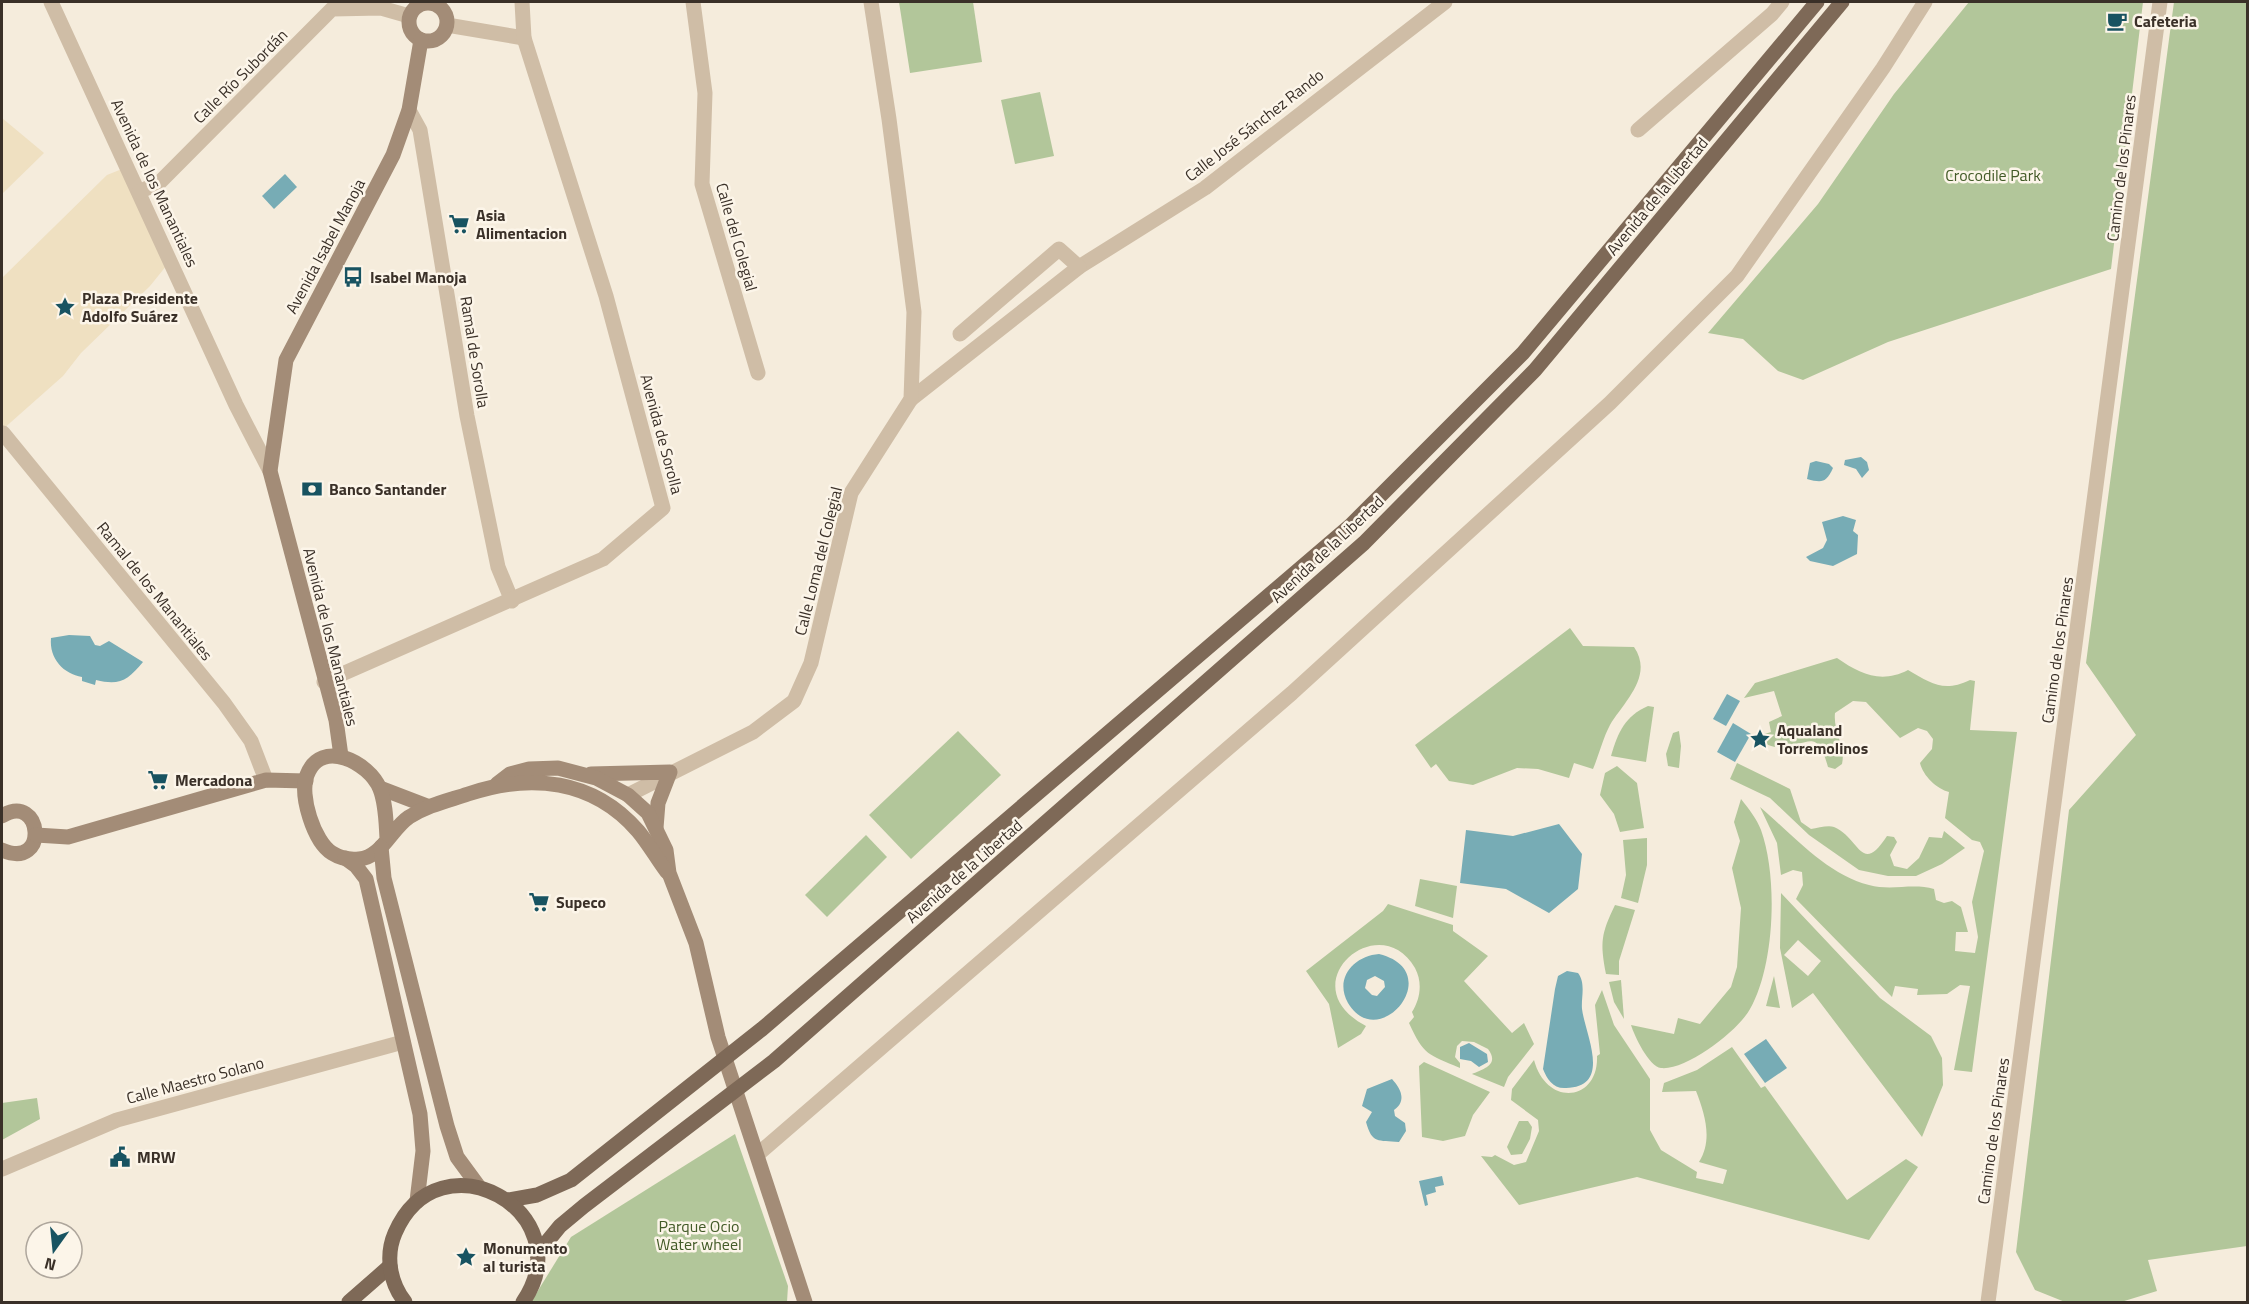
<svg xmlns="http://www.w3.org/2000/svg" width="2249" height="1304" font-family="'Titillium Web',sans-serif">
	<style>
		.green { fill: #b2c69a; fill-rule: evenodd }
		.plaza { fill: #efe0c1 }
		.water { fill: #77acb5; fill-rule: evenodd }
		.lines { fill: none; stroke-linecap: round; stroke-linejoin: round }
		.minor { stroke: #cfbda6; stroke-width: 15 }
		.secondary { stroke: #a38c77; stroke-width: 15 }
		.primary { stroke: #7e6957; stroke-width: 15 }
		.labels { text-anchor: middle; stroke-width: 5; stroke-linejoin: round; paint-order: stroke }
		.poi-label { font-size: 16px; font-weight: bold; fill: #3a3028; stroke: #fcf5e9; text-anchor: start }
		.street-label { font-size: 16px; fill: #3a3028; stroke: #fcf5e9 }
		.park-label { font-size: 16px; fill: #435b28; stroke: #fcf5e9 }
	</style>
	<rect width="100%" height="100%" fill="#f5ecdc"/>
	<g class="green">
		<path d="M 899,2 L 973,2 L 982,62 L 910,73 Z"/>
		<path d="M 1969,2 L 2143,2 L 2111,269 L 1888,342 L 1803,380 L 1778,371 L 1743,339 L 1708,333 L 1818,204 L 1894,94 Z"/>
		<path d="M 2174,2 L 2247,2 L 2247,1246 L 2148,1260 L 2157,1291 L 2121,1302 L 2065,1302 L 2035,1290 L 2016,1252 L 2069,810 L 2136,735 L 2086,663 Z"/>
		<path d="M 1040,92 L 1054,156 L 1015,164 L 1001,100 Z"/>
		<path d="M 1570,628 L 1583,646 L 1634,647 C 1654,676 1624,702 1610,725 C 1603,738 1599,755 1593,769 L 1574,763 L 1569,778 L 1538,769 L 1517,768 L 1473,785 L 1449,781 L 1436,764 L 1431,768 L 1415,745 Z"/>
		<path d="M 1837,658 C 1860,674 1881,684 1908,670 C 1931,683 1943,693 1970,680 L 1975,681 L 1970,730 L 2017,732 L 1972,1072 L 1954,1070 L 1970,986 L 1960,985 L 1947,994 L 1917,995 L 1918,989 L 1895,986 L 1892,997 L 1796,899 L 1803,885 L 1802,872 L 1793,870 L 1781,875 L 1777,843 L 1760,807 C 1792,834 1827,875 1869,885 C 1891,891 1913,883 1934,889 L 1936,900 L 1944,903 L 1952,901 L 1961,907 L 1968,932 L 1956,932 L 1955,951 L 1975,953 L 1978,937 L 1972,902 L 1984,851 L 1980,842 L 1972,840 L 1945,818 L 1949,792 C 1937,789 1923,776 1920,763 L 1932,749 L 1933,739 L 1927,731 L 1918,728 L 1900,738 L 1866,702 L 1853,701 L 1835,713 C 1833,732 1846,747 1842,764 L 1835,769 L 1828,767 C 1816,724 1808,748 1777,747 C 1769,747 1762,741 1755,737 L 1771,732 L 1769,722 L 1782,716 L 1774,691 L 1744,698 L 1755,683 Z"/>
		<path d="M 1648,706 L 1654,707 L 1646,762 L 1611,756 C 1618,732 1625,716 1648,706 Z"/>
		<path d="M 958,731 L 1001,775 L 911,859 L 869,815 Z"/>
		<path d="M 1679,731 L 1681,746 L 1679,768 L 1668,766 L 1666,754 L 1673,733 Z"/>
		<path d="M 1737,763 L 1790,789 L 1801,822 L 1811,829 C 1818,828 1828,825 1834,827 C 1860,838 1861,876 1887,836 L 1894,837 L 1897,842 L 1890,855 L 1894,866 L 1907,869 L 1919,858 L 1929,837 L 1942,838 L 1944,831 L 1965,848 L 1942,864 L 1916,876 L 1888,876 L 1859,870 L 1809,835 L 1770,798 L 1730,779 Z"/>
		<path d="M 1617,766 L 1637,783 L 1644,828 L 1620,832 L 1614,814 L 1600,795 L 1605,773 Z"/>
		<path d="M 1741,799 C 1748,808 1757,819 1761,830 C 1778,877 1775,965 1750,1009 C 1739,1030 1686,1071 1661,1068 C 1649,1067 1634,1035 1631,1025 L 1674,1034 L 1678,1018 L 1700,1024 L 1731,987 L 1737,967 L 1741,908 L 1732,868 L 1740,841 L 1734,822 Z"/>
		<path d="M 866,835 L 887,857 L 827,917 L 805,895 Z"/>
		<path d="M 1647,838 L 1647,865 L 1638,903 L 1621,898 L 1626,875 L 1623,840 Z"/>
		<path d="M 1420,879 L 1457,886 L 1453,918 L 1415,906 Z"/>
		<path d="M 1781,893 L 1880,998 L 1931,1036 L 1942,1058 L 1943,1085 L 1922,1137 L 1813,993 L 1792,1008 L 1780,948 ZM 1798,940 L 1821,961 L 1808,976 L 1784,955 Z"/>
		<path d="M 1388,904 L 1453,925 L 1453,931 L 1488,956 L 1464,981 L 1512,1033 L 1524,1023 L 1534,1044 L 1508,1077 L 1504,1087 L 1472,1074 C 1483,1069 1500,1065 1488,1049 L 1474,1042 L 1462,1041 L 1457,1046 L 1455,1057 L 1460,1063 L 1460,1068 C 1428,1054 1424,1056 1409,1023 L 1414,1017 L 1412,1012 C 1420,999 1423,983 1415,968 C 1379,906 1288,985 1366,1026 L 1361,1034 L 1338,1048 L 1329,1004 L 1306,971 L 1383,911 Z"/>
		<path d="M 1615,905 L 1635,910 L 1619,961 L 1619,975 L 1606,974 C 1600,942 1601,934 1615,905 Z"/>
		<path d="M 1774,976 L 1780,1008 L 1766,1006 Z"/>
		<path d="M 1621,980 L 1624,1019 L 1614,1002 L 1609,982 Z"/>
		<path d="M 1602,990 L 1614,1025 L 1650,1079 L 1650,1130 L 1661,1150 L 1697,1172 L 1696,1178 L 1723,1184 L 1727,1170 L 1699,1162 C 1713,1140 1705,1114 1696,1091 L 1662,1092 L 1664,1083 L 1697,1070 L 1732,1047 L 1761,1088 L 1765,1086 L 1847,1200 L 1906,1159 L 1918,1167 L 1869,1240 L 1637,1177 L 1519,1205 L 1481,1156 L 1492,1157 L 1495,1155 L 1514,1165 L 1526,1162 L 1539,1131 L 1538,1120 L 1511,1100 L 1512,1089 L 1534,1060 C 1547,1108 1599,1101 1597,1056 L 1600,1054 L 1595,1005 Z"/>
		<path d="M 1424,1062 L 1490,1092 L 1473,1115 L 1465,1136 L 1443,1141 L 1422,1137 L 1419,1066 Z"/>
		<path d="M 37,1098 L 40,1119 L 2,1140 L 2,1103 Z"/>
		<path d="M 1519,1121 L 1528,1121 L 1532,1127 L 1530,1139 L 1522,1154 L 1511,1155 L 1507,1147 Z"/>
		<path d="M 735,1134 L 788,1286 L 787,1302 L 531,1302 L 571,1237 Z"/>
	</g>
	<g class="plaza">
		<path d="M 2,118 L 44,153 L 2,194 Z"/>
		<path d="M 127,167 L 171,260 L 150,286 L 81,353 L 63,376 L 2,430 L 2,278 L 107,175 Z"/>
	</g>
	<g class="water">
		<path d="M 285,174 L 297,187 L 274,209 L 262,196 Z"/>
		<path d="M 1861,457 L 1867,462 L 1869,470 L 1862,478 L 1856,469 L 1844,465 L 1845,460 Z"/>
		<path d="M 1816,461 L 1829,464 L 1833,468 C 1826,483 1822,483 1807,479 L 1810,463 Z"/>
		<path d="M 1843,516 L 1856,520 L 1853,531 L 1858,535 L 1857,554 L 1833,566 L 1810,561 L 1806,557 L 1823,548 L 1827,540 L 1822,522 Z"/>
		<path d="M 69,635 L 90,636 L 95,645 L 100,646 L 109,641 L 143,662 C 128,680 120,686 96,680 L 95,685 L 82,681 L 82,677 C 64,674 49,659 51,638 Z"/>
		<path d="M 1727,694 L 1740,701 L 1726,726 L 1713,719 Z"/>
		<path d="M 1733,723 L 1751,734 L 1735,762 L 1717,752 Z"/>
		<path d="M 1559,824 L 1582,854 L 1578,889 L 1549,913 L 1506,889 L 1460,883 L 1466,830 L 1513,836 Z"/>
		<path d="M 1379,954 C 1448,971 1379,1055 1348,1003 C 1334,978 1354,956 1379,954 ZM 1375,976 L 1384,981 L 1385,987 L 1377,996 L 1372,995 L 1365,988 L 1367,980 Z"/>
		<path d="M 1567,971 L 1578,973 C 1586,983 1581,998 1582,1009 C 1585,1034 1613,1087 1566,1088 C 1553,1089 1547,1079 1543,1069 L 1555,989 L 1558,976 Z"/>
		<path d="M 1766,1039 L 1787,1068 L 1765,1083 L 1744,1054 Z"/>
		<path d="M 1469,1043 L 1487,1054 L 1488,1062 L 1479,1067 L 1471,1061 L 1460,1059 L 1460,1047 Z"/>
		<path d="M 1392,1079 C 1401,1089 1407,1101 1394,1110 L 1395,1116 L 1405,1123 L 1406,1131 L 1399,1142 C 1378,1140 1372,1144 1366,1122 L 1372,1112 L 1362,1106 L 1367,1089 Z"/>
		<path d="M 1442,1176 L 1444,1185 L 1435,1187 L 1436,1192 L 1426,1195 L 1428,1205 L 1425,1206 L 1419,1181 Z"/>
	</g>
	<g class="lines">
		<g class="minor">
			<path d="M 51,2 L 236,405 L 270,471"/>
			<path d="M 693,2 L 705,93 L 702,184 L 758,373"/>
			<path d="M 447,25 L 524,38"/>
			<path d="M 409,110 L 420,130 L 467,416 L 498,567 L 512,601"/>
			<path d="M 1638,130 L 1772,14 L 1782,2"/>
			<path d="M 139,192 L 160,182 L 332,9 L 381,8 L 409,16"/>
			<path d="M 1079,267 L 1205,188 L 1445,2"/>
			<path d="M 911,399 L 1079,267 L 1059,249 L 960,334"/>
			<path d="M 3,433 L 224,703 L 251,741 L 266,780"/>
			<path d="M 324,682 L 603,559 L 663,508 L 606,296 L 524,38 L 522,2"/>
			<path d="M 628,795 L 753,732 L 794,701 L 811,663 L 851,493 L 911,399 L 914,312 L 889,119 L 871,2"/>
			<path d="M 758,1154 L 1292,693 L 1610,403 L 1737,276 L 1883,68 L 1925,2"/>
			<path d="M 2,1169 L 117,1120 L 403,1042"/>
			<path d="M 1988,1302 L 2160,2"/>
		</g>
		<g class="secondary">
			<circle cx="428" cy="22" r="19"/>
			<path d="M 341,756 L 336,720 L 270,471 L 286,360 L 393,155 L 409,110 L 421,40"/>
			<path d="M 591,774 L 670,772 L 658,803 L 656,828"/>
			<path d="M 497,784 L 510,774 L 529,769 L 558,768 L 596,778 L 628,795 L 648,813 L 666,850 L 669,873 L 696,943 L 718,1037 L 805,1302"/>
			<path d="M 380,788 L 427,806"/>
			<path d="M 2,816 C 42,791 50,871 2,850"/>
			<path d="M 36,835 L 68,837 L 266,780 L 306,781"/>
			<path d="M 387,838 C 386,823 386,804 380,789 C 369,762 321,738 307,775 C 299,795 314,842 332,853 C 340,858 350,860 359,859 C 382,857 391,829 409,817 C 428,805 447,801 468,794 C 530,773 593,779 638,831 C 649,844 657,859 667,872"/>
			<path d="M 381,847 L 384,878 L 447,1126 L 457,1157 L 479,1187"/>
			<path d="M 345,858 L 356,866 L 366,879 L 420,1114 L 423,1151 L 417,1201"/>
		</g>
		<g class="primary">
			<path d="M 508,1200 L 537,1195 L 571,1180 L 762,1029 L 1350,526 L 1523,353 L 1817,2"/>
			<path d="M 537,1254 L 560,1226 L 584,1206 L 774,1061 L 1364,543 L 1535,370 L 1842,2"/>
			<path d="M 349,1302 L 390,1266"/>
			<path d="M 405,1302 C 390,1283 385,1256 395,1233 C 439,1131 584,1212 523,1302"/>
		</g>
	</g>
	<defs>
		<g id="cafe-bare" transform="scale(1.62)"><path d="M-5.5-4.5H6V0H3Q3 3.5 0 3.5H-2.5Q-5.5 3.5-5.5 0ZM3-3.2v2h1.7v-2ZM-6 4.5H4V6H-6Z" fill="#185361" stroke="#fcf5e9" stroke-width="2.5" paint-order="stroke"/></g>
		<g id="supermarket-bare" transform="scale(1.62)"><path d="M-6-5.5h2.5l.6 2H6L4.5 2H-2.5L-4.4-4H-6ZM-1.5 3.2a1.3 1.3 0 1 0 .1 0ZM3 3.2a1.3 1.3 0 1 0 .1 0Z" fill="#185361" stroke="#fcf5e9" stroke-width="2.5" paint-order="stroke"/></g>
		<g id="bus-bare" transform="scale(1.62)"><path d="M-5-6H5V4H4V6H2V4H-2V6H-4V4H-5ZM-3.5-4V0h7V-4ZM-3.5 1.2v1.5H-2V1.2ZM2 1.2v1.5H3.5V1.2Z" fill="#185361" stroke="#fcf5e9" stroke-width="2.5" paint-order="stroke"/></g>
		<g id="sight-bare" transform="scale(1.62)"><path d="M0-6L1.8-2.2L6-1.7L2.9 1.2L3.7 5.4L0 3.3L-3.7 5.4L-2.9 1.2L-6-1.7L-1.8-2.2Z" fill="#185361" stroke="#fcf5e9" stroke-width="2.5" paint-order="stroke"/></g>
		<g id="bank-bare" transform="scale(1.62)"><path d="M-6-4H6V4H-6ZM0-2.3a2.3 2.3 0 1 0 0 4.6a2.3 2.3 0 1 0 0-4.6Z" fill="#185361" stroke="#fcf5e9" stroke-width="2.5" paint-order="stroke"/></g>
		<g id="civic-bare" transform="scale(1.62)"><path d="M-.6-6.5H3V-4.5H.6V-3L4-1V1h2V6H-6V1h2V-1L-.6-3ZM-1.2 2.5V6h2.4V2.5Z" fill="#185361" stroke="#fcf5e9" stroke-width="2.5" paint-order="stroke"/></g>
	</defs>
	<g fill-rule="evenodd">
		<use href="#cafe-bare" x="2117" y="21"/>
		<use href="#supermarket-bare" x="459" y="224"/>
		<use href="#bus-bare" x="353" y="277"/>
		<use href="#sight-bare" x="65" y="307"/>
		<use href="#bank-bare" x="312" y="489"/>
		<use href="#sight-bare" x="1760" y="739"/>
		<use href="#supermarket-bare" x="158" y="780"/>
		<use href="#supermarket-bare" x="539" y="902"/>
		<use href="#civic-bare" x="120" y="1157"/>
		<use href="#sight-bare" x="466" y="1257"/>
	</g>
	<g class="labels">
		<g class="poi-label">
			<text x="2134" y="27">Cafeteria</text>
			<text x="476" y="221">Asia<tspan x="476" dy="18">Alimentacion</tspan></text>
			<text x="370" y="283">Isabel Manoja</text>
			<text x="82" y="304">Plaza Presidente<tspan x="82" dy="18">Adolfo Suárez</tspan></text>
			<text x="329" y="495">Banco Santander</text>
			<text x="1777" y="736">Aqualand<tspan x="1777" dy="18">Torremolinos</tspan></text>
			<text x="175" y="786">Mercadona</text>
			<text x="556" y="908">Supeco</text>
			<text x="137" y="1163">MRW</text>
			<text x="483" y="1254">Monumento<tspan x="483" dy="18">al turista</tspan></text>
		</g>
		<g class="street-label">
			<text transform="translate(240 76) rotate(-45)" y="6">Calle Río Subordán</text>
			<text transform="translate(1254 125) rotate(-38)" y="6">Calle José Sánchez Rando</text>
			<text transform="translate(2121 168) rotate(-83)" y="6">Camino de los Pinares</text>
			<text transform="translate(155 183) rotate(65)" y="6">Avenida de los Manantiales</text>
			<text transform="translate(1657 196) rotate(-50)" y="6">Avenida de la Libertad</text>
			<text transform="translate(737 237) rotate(74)" y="6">Calle del Colegial</text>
			<text transform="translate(325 246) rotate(-62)" y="6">Avenida Isabel Manoja</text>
			<text transform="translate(475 352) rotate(81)" y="6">Ramal de Sorolla</text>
			<text transform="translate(662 434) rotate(75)" y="6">Avenida de Sorolla</text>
			<text transform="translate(1327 549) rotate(-43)" y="6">Avenida de la Libertad</text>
			<text transform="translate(818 561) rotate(-76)" y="6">Calle Loma del Colegial</text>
			<text transform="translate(155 591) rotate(51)" y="6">Ramal de los Manantiales</text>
			<text transform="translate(331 637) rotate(76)" y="6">Avenida de los Manantiales</text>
			<text transform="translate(2057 650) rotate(-82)" y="6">Camino de los Pinares</text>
			<text transform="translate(964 871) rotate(-41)" y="6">Avenida de la Libertad</text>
			<text transform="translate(195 1080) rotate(-15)" y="6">Calle Maestro Solano</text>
			<text transform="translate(1993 1131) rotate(-82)" y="6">Camino de los Pinares</text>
		</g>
		<g class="park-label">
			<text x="1993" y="181">Crocodile Park</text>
			<text x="699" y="1232">Parque Ocio<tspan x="699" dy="18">Water wheel</tspan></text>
		</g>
	</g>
	<rect width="2249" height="1304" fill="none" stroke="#3a3028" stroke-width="6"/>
	<g transform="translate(54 1250) rotate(195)"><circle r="28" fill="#fcf5e9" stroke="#aea69c" stroke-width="1.5"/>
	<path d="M0-4.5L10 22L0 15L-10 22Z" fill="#185361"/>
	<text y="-9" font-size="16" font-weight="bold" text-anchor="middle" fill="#3a3028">N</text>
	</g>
</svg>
